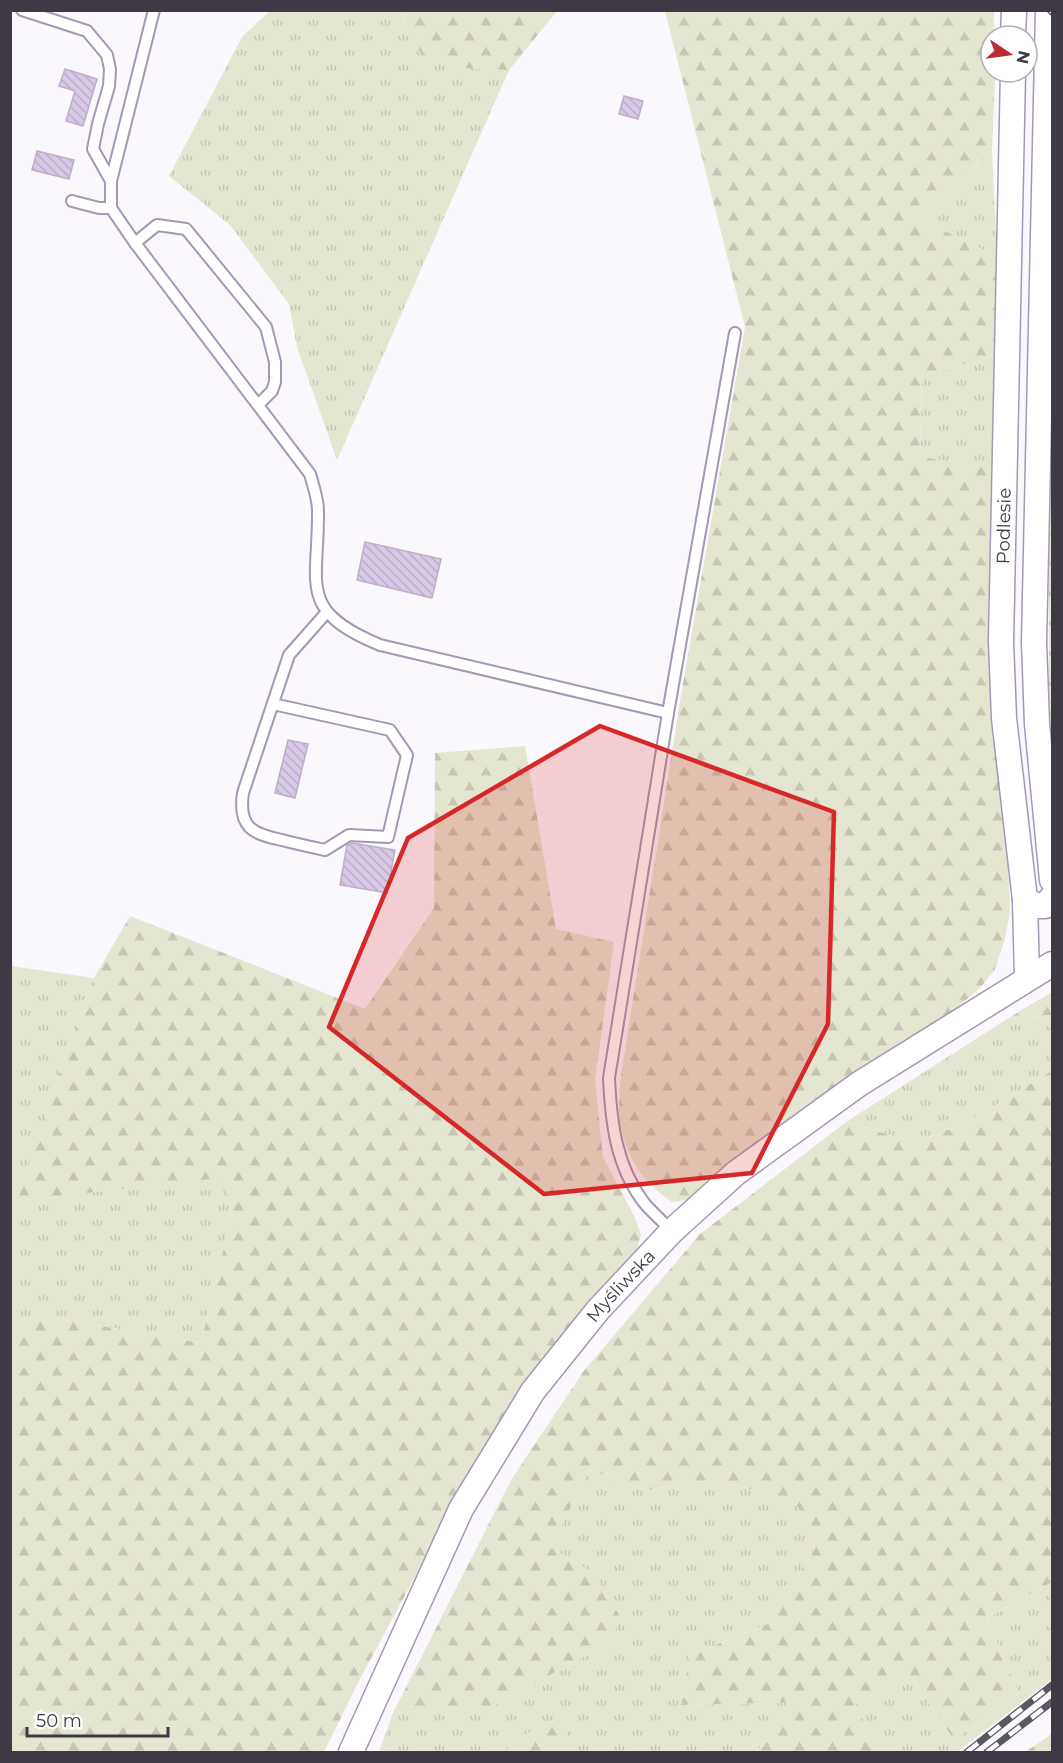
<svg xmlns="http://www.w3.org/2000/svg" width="1063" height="1763" font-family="Montserrat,sans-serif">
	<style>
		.grass { fill: url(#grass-tufts) }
		.forest { fill: url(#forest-firs) }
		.building { fill: url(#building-back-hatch); stroke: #bcafca; stroke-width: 1.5 }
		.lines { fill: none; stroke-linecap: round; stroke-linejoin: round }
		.service-casing { stroke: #a598b2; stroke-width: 14 }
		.tertiary-casing { stroke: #a598b2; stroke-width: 27 }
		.service { stroke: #fff; stroke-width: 10 }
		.tertiary { stroke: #fff; stroke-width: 24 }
		.rail-casing { stroke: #5b5761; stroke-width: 7 }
		.rail { stroke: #fff; stroke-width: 4.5; stroke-dasharray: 14; stroke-linecap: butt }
		.marked { fill: #d62828; fill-opacity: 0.2; stroke: #d62828; stroke-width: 4.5; stroke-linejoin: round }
		.labels { text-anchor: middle; stroke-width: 4.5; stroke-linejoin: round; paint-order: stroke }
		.street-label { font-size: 18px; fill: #3e3944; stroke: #fff }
	</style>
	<defs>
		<pattern id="grass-tufts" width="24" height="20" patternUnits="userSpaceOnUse" patternTransform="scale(1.5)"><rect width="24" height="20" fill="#e5e6d1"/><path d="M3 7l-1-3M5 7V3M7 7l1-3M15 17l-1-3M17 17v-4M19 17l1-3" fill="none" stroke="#c6c6b5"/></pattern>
		<pattern id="forest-firs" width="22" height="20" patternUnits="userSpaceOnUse" patternTransform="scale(1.5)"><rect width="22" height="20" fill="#e5e6d1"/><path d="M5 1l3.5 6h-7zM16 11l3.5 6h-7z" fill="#c6c6b5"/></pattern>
		<pattern id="building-back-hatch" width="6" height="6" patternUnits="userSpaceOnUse" patternTransform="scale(1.5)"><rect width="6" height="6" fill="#d7c9e5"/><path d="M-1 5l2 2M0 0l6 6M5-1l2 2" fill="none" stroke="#baadc6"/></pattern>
	</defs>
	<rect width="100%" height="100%" fill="#faf7fd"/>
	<g class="grass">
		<path d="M 270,11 L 406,11 L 402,29 L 455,68 L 509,70 L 337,460 L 297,347 L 289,304 L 230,225 L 169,176 L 242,37 Z"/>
		<path d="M 992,151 L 997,257 L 917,217 Z"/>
		<path d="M 995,356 L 993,468 L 920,458 L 922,376 Z"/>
		<path d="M 1051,458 L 1052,459 L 1052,522 L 1049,520 Z"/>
		<path d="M 11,966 L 94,978 L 48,1105 L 18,1201 L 219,1177 L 232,1214 L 201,1343 L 55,1318 L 11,1319 Z"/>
		<path d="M 1052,1015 L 1052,1071 L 973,1119 L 917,1143 L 846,1122 L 1007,1019 Z"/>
		<path d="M 590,1470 L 645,1490 L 710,1480 L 764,1492 L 798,1507 L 815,1549 L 768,1624 L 690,1655 L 681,1705 L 810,1702 L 755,1752 L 554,1752 L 572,1725 L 557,1719 L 519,1738 L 503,1752 L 379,1752 L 393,1713 L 493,1706 L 609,1643 L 593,1573 L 550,1547 Z"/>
		<path d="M 1052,1582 L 1052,1679 L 957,1752 L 884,1752 L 885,1750 L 853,1706 L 909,1673 L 954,1740 L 1019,1694 L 987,1618 Z"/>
	</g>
	<g class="forest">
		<path d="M 406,11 L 406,10 L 557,11 L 509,70 L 455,68 L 423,56 L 402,29 Z"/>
		<path d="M 665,11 L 994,11 L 994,36 L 991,36 L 991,72 L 995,72 L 995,82 L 992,151 L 917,217 L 997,257 L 995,356 L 922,376 L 920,457 L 993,468 L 1010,912 L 1005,939 L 994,971 L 981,987 L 945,1018 L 806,1105 L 686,1200 L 672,1202 C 643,1182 626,1159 620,1123 C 618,1110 620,1095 620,1082 L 680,701 L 745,327 Z"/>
		<path d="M 1049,520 L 1052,522 L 1052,783 L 1049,753 Z"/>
		<path d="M 525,746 L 556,929 L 614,942 L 595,1080 L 603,1157 L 635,1218 L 641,1235 L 637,1250 L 610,1279 L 540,1367 L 482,1452 L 360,1679 L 324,1752 L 11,1752 L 10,1319 L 55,1318 L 201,1343 L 232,1214 L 219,1178 L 17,1201 L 48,1105 L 94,978 L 130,916 L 365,1009 L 434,908 L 435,753 Z"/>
		<path d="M 1052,992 L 1052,1015 L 1007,1019 Z"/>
		<path d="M 1052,1071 L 1052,1582 L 987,1618 L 1019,1694 L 954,1740 L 909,1673 L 853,1706 L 885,1750 L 884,1752 L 755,1752 L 809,1702 L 681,1705 L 690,1655 L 768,1624 L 815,1549 L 798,1507 L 764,1492 L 710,1480 L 645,1490 L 590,1470 L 550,1547 L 593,1573 L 621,1618 L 609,1643 L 493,1706 L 393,1713 L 511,1480 L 583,1372 L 700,1234 L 846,1122 L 917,1143 L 973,1119 Z"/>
		<path d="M 557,1719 L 572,1725 L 554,1752 L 503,1752 L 519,1738 Z"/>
		<path d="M 1052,1734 L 1052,1752 L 1025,1752 Z"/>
	</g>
	<g class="building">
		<path d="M 65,69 L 97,79 L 83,126 L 66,121 L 75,91 L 59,86 Z"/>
		<path d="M 624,96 L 643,101 L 638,119 L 619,114 Z"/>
		<path d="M 37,151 L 74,160 L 69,179 L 32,170 Z"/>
		<path d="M 365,542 L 441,559 L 432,598 L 357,580 Z"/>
		<path d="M 288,740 L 308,744 L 295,798 L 275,793 Z"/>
		<path d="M 352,843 L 395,850 L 387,893 L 340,885 L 347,845 Z"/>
	</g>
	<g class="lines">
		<g class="service-casing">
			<g id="service">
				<path d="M 22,10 L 87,31 L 107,55 L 110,69 L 109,86 L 98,124 L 93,149 L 111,181 L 111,208 L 135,243 L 310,474 C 313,485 318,499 318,510 C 319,585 296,610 380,645 L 668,713 L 609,1078 C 611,1123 616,1167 645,1204 C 653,1213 663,1222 672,1231"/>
				<path d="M 111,181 L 154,10"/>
				<path d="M 72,201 L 99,208 L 111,208"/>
				<path d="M 135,243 L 157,225 L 186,229 L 266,327 L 275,362 L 275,382 L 272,391 L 258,405"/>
				<path d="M 273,704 L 390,730 L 407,755 L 388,837 L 349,835 L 325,850 C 311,847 297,844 282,840 C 252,834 238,827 243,793 L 289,655 L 327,612"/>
				<path d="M 668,713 L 735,333"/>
			</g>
		</g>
		<g class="tertiary-casing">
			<g id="tertiary">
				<path d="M 1048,10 L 1034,642 L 1037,724 L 1052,880"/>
				<path d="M 1013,36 L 1014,10"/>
				<path d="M 1013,72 L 1001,642 L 1004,718 L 1025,900 L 1027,979"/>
				<path d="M 1025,900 L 1038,906 L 1045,906 L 1052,897"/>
				<path id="s1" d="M 351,1752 L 461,1509 L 533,1391 L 598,1310 L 672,1231 L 736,1173 L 859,1084 L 1052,964"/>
			</g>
		</g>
		<use href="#service" class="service"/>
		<use href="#tertiary" class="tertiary"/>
		<g class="rail-casing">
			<g id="rail">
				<path d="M 1050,10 L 1052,12"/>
				<path d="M 967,1752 L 1052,1685"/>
				<path d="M 987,1752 L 1052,1702"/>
			</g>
		</g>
		<use href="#rail" class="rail"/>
	</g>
	<path class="marked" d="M 600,726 L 834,812 L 828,1024 L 752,1173 L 544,1194 L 329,1027 L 408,838 Z"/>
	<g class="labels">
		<g class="street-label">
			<text transform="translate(1004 526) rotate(-89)" y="6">Podlesie</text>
			<text dy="6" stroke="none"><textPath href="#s1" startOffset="542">Myśliwska</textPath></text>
		</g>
	</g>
	<rect width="1063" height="1763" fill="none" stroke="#3e3944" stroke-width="24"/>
	<g transform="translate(1009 54) rotate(103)"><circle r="28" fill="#ffffff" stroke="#b2b0b4" stroke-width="1.5"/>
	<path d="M0-4.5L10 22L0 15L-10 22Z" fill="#bb2b34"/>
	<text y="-9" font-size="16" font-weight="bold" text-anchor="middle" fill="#3e3944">N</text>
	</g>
	<path d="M27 1727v9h141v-9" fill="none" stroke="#3e3944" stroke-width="3"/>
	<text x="36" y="1727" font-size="18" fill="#3e3944" stroke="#ffffff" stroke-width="4.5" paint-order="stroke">50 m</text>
</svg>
